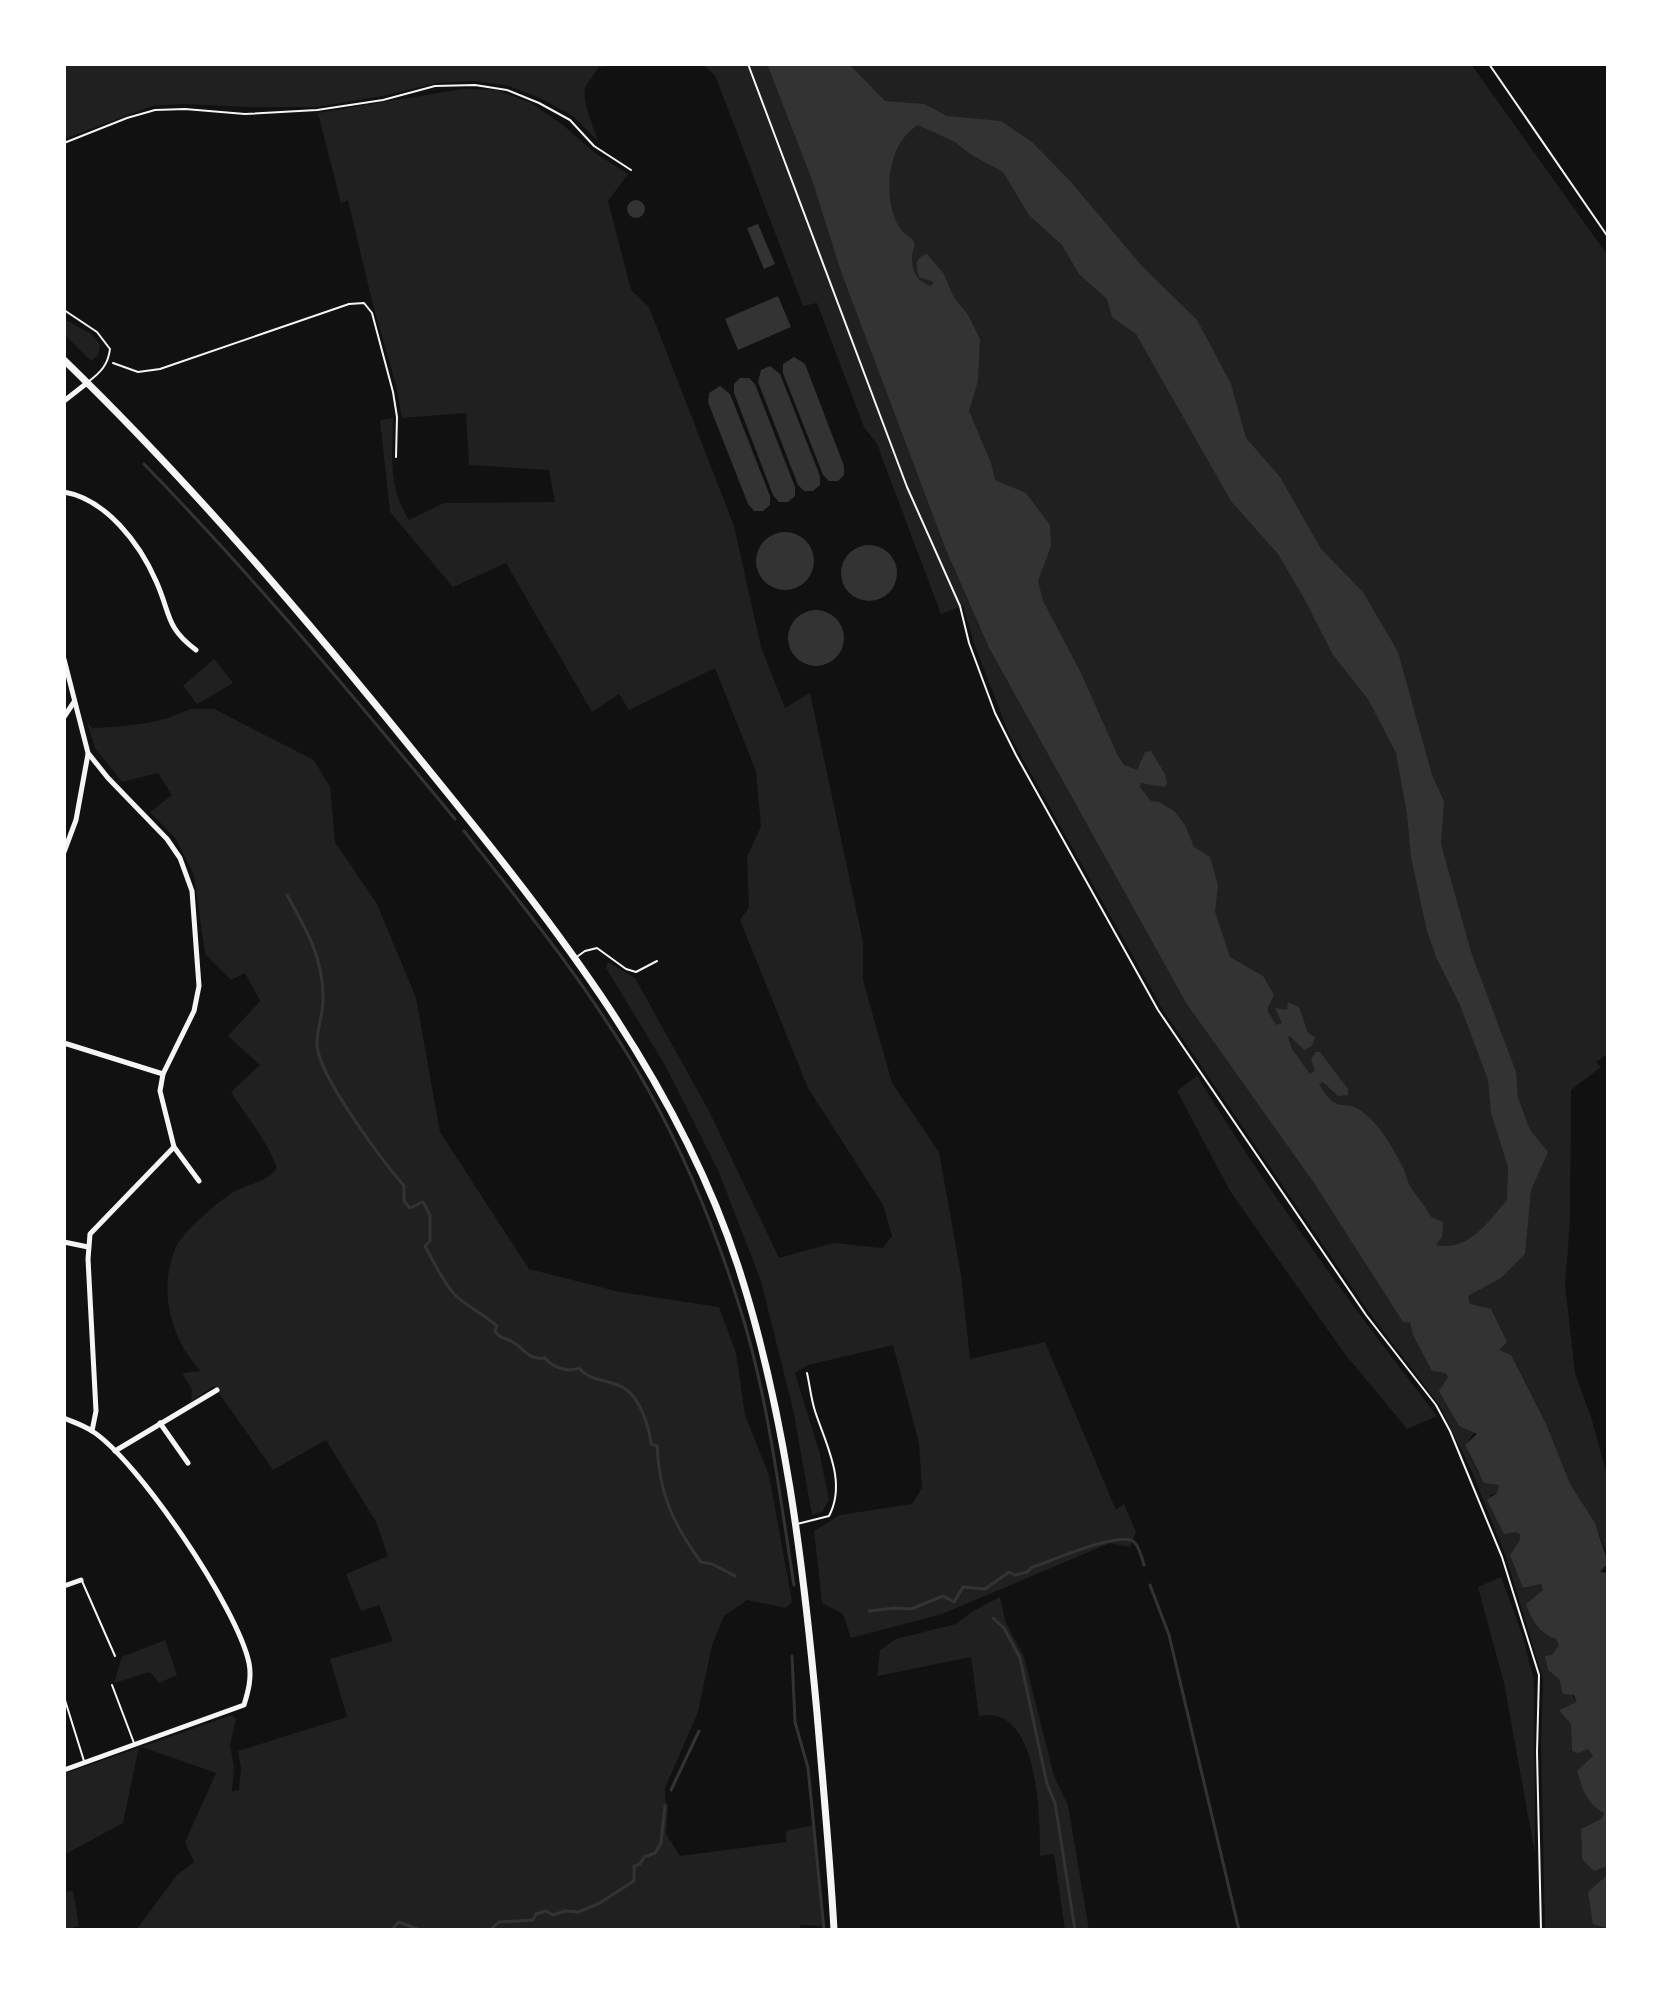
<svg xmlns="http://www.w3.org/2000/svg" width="1672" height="1994" font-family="Figtree,sans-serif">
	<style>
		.green { fill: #202020 }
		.water { fill: #333; fill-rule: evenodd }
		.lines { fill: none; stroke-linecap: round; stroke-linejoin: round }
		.stream { stroke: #333; stroke-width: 3 }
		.path { stroke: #f5f5f5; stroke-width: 2 }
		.service { stroke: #f5f5f5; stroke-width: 2 }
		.minor { stroke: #f5f5f5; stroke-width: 5 }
		.secondary { stroke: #f5f5f5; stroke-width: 7 }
	</style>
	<rect width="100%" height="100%" fill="#111"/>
	<g class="green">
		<path d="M 64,64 L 622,64 L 599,67 C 595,74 587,82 585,89 C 582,103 594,127 598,141 L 573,116 L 540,98 L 509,86 L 474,81 L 437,83 L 382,96 L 317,107 L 252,107 L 182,104 L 152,106 L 64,139 Z"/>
		<path d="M 702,64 L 767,64 L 813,183 L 841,272 L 946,550 L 989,648 L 1186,1003 L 1314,1183 L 1403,1321 L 1410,1322 L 1438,1372 L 1445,1373 L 1448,1377 L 1440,1392 L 1459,1426 L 1475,1432 L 1465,1445 L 1478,1473 L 1500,1484 L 1497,1493 L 1490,1495 L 1515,1532 L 1520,1533 L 1523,1588 L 1541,1584 L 1543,1590 L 1527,1604 C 1531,1620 1540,1634 1557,1639 L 1560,1645 L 1552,1655 L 1559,1679 L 1578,1702 L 1571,1724 L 1572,1751 L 1588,1748 L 1593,1756 L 1604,1812 L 1603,1817 L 1581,1829 L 1582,1858 L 1594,1871 L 1607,1867 L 1608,1874 L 1588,1893 L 1608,1930 L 1545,1930 L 1541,1744 L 1543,1679 L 1506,1557 L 1472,1472 L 1440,1406 L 1368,1311 L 1163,1010 L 1009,734 L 975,646 L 963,606 L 941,614 L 877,444 L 864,427 L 817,303 L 803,306 L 715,75 Z"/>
		<path d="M 823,64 L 1471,64 L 1608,256 L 1608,1054 L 1596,1062 L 1601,1067 L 1571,1090 L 1570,1222 L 1565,1284 L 1575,1373 L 1592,1420 L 1608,1479 L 1608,1556 L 1599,1534 L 1112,801 Z"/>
		<path d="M 463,89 L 497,90 L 531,103 L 563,125 L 595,153 L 628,174 L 608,201 L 631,290 L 649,307 L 734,526 L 761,647 L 785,708 L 810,693 L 863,942 L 863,980 L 892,1083 L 939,1152 L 961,1275 L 970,1359 L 1045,1342 L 1116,1510 L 1124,1504 L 1136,1532 L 1130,1547 L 1110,1543 L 942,1614 L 851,1638 L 843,1614 L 822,1603 L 814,1531 L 840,1515 L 912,1504 L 922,1488 L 919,1443 L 893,1345 L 808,1365 L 795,1373 L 819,1451 L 829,1500 L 822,1512 L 812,1515 L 793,1409 L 761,1281 L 718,1170 L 665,1065 L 606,968 L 608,962 L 635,978 L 709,1111 L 779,1258 L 833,1243 L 883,1248 L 892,1236 L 883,1205 L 808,1088 L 740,920 L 749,907 L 747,857 L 761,826 L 756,771 L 715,668 L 629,710 L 619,694 L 592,712 L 506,563 L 453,587 L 390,512 L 380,420 L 393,418 C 393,457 387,485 409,520 L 444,503 L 555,502 L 549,470 L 469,465 L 466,413 L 402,418 L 396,385 L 372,301 L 348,200 L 341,203 L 318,113 Z"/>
		<path d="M 64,319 L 91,334 L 100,345 L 98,355 L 91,361 L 64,334 Z"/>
		<path d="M 214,659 L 233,683 L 197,704 L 183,686 Z"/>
		<path d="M 190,709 L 214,709 L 314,760 L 330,787 L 335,842 L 377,904 L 416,998 L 440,1132 L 529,1269 L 620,1292 L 719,1307 L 736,1353 L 745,1415 L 769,1475 L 792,1602 L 786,1608 L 747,1600 L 724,1616 L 712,1645 L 698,1712 L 665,1788 L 665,1801 L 668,1805 L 666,1834 L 680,1856 L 786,1842 L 786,1831 L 813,1825 L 822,1926 L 800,1925 L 800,1930 L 136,1930 L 177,1875 L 194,1862 L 185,1842 L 216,1773 L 139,1746 L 123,1823 L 64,1855 L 64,1774 L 232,1715 L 236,1719 L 230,1745 L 234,1767 L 232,1791 L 239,1790 L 241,1768 L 238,1751 L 347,1717 L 330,1659 L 393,1641 L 379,1605 L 361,1611 L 346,1574 L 388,1556 L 376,1522 L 326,1440 L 273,1470 L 214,1386 L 191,1401 L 192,1390 L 182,1373 L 201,1371 C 170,1339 157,1287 177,1245 C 185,1230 215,1205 230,1194 C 245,1184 267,1183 277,1168 C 268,1142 246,1116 231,1092 L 260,1065 L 228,1036 L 260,1001 L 245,973 L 231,980 L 205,954 L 194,875 L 176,839 L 150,812 L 172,795 L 158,773 L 122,782 L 95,748 L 87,722 L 92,728 C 127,726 158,725 190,709 Z"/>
		<path d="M 1197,1076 C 1270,1194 1352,1307 1437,1416 L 1407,1429 L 1344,1353 L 1230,1191 L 1177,1091 Z"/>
		<path d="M 1501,1577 L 1522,1634 L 1534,1680 L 1535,1854 L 1504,1683 L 1478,1587 Z"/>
		<path d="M 1000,1597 L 1005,1621 L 1024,1657 L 1054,1776 L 1068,1805 L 1089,1930 L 1065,1930 L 1054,1854 L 1040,1856 C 1040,1817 1039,1703 979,1716 L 971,1657 L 877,1676 L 880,1650 L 896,1639 L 956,1624 L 973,1611 Z"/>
		<path d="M 165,1640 L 177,1675 L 159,1683 L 150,1672 L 114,1683 L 122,1657 Z"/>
		<path d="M 73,1891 L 79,1926 L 64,1930 L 64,1892 Z"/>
	</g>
	<g class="water">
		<path d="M 767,64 L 849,64 L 885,101 L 924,104 L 947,116 L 1001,121 L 1032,142 L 1071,182 L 1141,265 L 1197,320 L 1231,384 L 1246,438 L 1280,477 L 1321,549 L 1363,592 L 1398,652 L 1432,775 L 1444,801 L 1441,844 L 1471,952 L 1516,1072 L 1518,1098 L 1530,1130 L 1548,1152 L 1531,1190 L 1525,1254 L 1501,1278 L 1468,1296 L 1470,1304 L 1491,1309 L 1507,1342 L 1499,1350 L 1511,1355 L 1546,1424 L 1570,1484 L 1595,1523 L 1608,1563 L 1600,1572 L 1608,1573 L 1608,1873 L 1606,1867 L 1594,1871 L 1582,1859 L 1581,1829 L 1602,1818 L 1604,1813 C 1586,1803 1583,1790 1577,1771 L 1593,1756 L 1588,1749 L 1579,1753 L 1572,1751 L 1571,1724 L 1559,1710 L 1577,1702 L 1574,1695 L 1563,1694 L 1559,1679 L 1548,1670 L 1545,1656 L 1552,1655 L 1559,1645 L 1556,1639 C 1540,1634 1531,1620 1526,1604 L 1543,1590 L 1541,1584 L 1523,1588 L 1510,1555 L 1520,1540 L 1520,1534 L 1515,1532 L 1504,1534 L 1487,1500 L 1497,1493 L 1499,1485 L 1484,1483 L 1465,1445 L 1477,1434 L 1459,1426 L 1439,1391 L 1448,1377 L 1445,1373 L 1432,1371 L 1413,1335 L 1410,1322 L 1403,1322 L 1314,1183 L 1186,1003 L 989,648 L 946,550 L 841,272 L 813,183 ZM 918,125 L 955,142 L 970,154 L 1003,172 L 1029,215 L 1062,245 L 1079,274 L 1107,299 L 1112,317 L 1136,334 L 1231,501 L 1278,554 L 1304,598 L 1333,655 L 1368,699 L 1396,753 L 1407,814 L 1411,857 L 1427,931 L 1436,957 L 1460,1005 L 1488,1080 L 1491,1113 L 1508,1167 L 1507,1200 C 1487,1223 1468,1252 1436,1245 L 1442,1237 L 1443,1222 L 1431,1217 C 1425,1204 1417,1198 1410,1186 C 1407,1181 1406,1174 1403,1168 C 1392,1146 1383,1129 1364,1113 C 1343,1096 1339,1118 1319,1084 L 1323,1082 L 1338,1096 L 1348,1095 L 1348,1089 L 1320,1052 L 1316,1052 L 1311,1059 L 1315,1070 L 1310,1074 L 1292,1049 L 1288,1037 L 1290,1036 L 1304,1050 L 1312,1046 L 1315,1037 L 1308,1033 L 1299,1007 L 1288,1002 L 1287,1010 L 1275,1008 L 1282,1023 L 1276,1025 L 1267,1010 L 1274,995 L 1263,976 L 1230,957 L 1215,912 L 1218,885 L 1210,857 L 1194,847 L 1185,825 L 1174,811 L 1159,802 L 1151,801 L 1140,787 L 1141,783 L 1165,787 L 1167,783 L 1165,774 L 1151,751 L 1145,752 L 1137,770 L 1124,765 L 1118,756 L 1080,671 L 1043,601 L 1038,581 L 1051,546 L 1050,525 L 1026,493 L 995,480 L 991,463 L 969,411 L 978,381 L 980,339 L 967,313 L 954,298 L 944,274 L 927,254 C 914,258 916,266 919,277 L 934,282 L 931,286 C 918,282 912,273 912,258 C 911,252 917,247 913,240 C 909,236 903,233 899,227 C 882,198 887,143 918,125 Z"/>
		<circle cx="636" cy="209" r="9"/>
		<path d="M 758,224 L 775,264 L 764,269 L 747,228 Z"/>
		<path d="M 778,296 L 791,327 L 738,350 L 725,319 Z"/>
		<path d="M 794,357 L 805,364 L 844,466 L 844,475 L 838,481 L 829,481 L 823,475 L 783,373 L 783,364 Z"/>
		<path d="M 770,366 L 780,374 L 820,476 L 820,485 L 813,491 L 804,491 L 798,485 L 758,382 L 761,370 Z"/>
		<path d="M 740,378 L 749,378 L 755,384 L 795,487 L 795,496 L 788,502 L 779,502 L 773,495 L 734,393 L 734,384 Z"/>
		<path d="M 720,386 L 730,394 L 770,496 L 770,505 L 763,511 L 754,511 L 748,504 L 708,402 L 709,393 Z"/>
		<circle cx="785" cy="561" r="29"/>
		<circle cx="869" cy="573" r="28"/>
		<circle cx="816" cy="638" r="28"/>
		<path d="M 1608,1874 L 1608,1928 L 1593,1924 L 1588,1892 Z"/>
	</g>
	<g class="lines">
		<g class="stream">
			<path d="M 144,464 C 254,577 355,698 455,819"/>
			<path d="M 464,831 C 530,914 598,999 650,1093 C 687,1160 716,1232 739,1305 C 768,1395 779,1492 794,1585"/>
			<path d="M 287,895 C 306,929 323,957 323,997 C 324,1013 316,1030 317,1046 C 320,1078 382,1160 404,1186 L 404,1201 L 410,1208 L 423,1202 L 430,1215 L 430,1241 L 425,1246 C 434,1262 443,1283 456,1296 C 469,1308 484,1314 497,1326 L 495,1331 C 500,1339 504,1337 511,1341 C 524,1348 529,1361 545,1358 C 552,1367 568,1373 579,1368 C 591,1383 613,1379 627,1390 C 641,1401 649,1427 651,1444 L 657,1446 C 659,1493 673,1524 701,1562 L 712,1564 L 735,1576"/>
			<path d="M 1150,1585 L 1169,1635 L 1239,1930"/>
			<path d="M 869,1611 L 895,1608 L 911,1609 L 943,1596 L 954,1602 L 963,1587 L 985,1589 L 1009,1572 L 1015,1575 L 1027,1572 L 1031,1568 C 1048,1562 1121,1530 1134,1542 C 1139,1546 1142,1558 1144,1565"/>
			<path d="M 993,1618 L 1004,1628 L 1020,1658 L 1047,1784 L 1055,1803 L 1075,1930"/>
			<path d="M 792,1656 L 795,1722 L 808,1768 L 824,1930"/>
			<path d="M 671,1790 L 699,1731"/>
			<path d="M 391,1930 L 399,1922 L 420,1930"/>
			<path d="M 477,1930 L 484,1930"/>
			<path d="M 490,1930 L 499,1922 L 533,1920 L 536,1914 L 546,1911 L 553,1915 L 565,1911 L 578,1912 L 598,1904 L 634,1881 L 634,1866 L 640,1864 L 644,1857 L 655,1853 L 661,1843 L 665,1806"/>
		</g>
		<g class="path">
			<path d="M 748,64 L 907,487 L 960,606 L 969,643 L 995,713 L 1016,755 L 1158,1010 L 1366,1315 L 1436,1405 L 1450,1431 L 1502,1557 L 1539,1675 L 1537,1752 L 1541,1930"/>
			<path d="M 1489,64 L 1608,237"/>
			<path d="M 113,363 L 138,372 L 160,369 L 349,304 L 364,303 L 372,313 L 393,392 L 397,417 L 396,457"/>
		</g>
		<g class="service">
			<path d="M 64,143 L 127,118 L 155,110 L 185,109 L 245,114 L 317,110 L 383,100 L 435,86 L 475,85 L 507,90 L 539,103 L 570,120 L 594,146 L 631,170"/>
			<path d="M 64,310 L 97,332 L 110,349 C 108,365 101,372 88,382"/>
			<path d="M 578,956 L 585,951 L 597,948 L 626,969 L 636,972 L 657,961"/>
			<path d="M 797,1524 L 829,1516 C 847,1482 826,1445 815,1411 C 811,1399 810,1386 807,1373"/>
			<path d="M 82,1581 L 115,1656"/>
			<path d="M 112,1685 L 134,1743"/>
			<path d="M 64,1697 L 84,1761"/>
		</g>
		<g class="minor">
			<path d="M 64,401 L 87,383"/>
			<path d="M 64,492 C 106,499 140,544 156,581 C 171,614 165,627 196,650"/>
			<path d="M 64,659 L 88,753 L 108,778 L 167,839 L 180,858 L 192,891 L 199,986 L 194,1011 L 163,1074 L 160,1091 L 174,1147 L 90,1234 L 88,1259 L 96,1411 L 92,1431"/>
			<path d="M 64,717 L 74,702"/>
			<path d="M 64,852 L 76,820 L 88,754"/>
			<path d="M 64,1043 L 163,1074"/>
			<path d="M 174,1147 L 199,1181"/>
			<path d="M 64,1242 L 88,1247"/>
			<path d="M 64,1418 C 73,1422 83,1425 92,1431 C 138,1460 238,1609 249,1663 C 252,1678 248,1692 244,1705 L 64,1770"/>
			<path d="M 160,1423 L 188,1463"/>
			<path d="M 115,1451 L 217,1390"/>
			<path d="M 64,1586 L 81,1580"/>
		</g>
		<path class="secondary" d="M 64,360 C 190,482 305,617 415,753 C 542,909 675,1072 738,1266 C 785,1411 803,1562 817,1713 C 823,1785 830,1857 834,1930"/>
	</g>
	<rect width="1672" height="1994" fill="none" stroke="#ffffff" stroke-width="132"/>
</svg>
